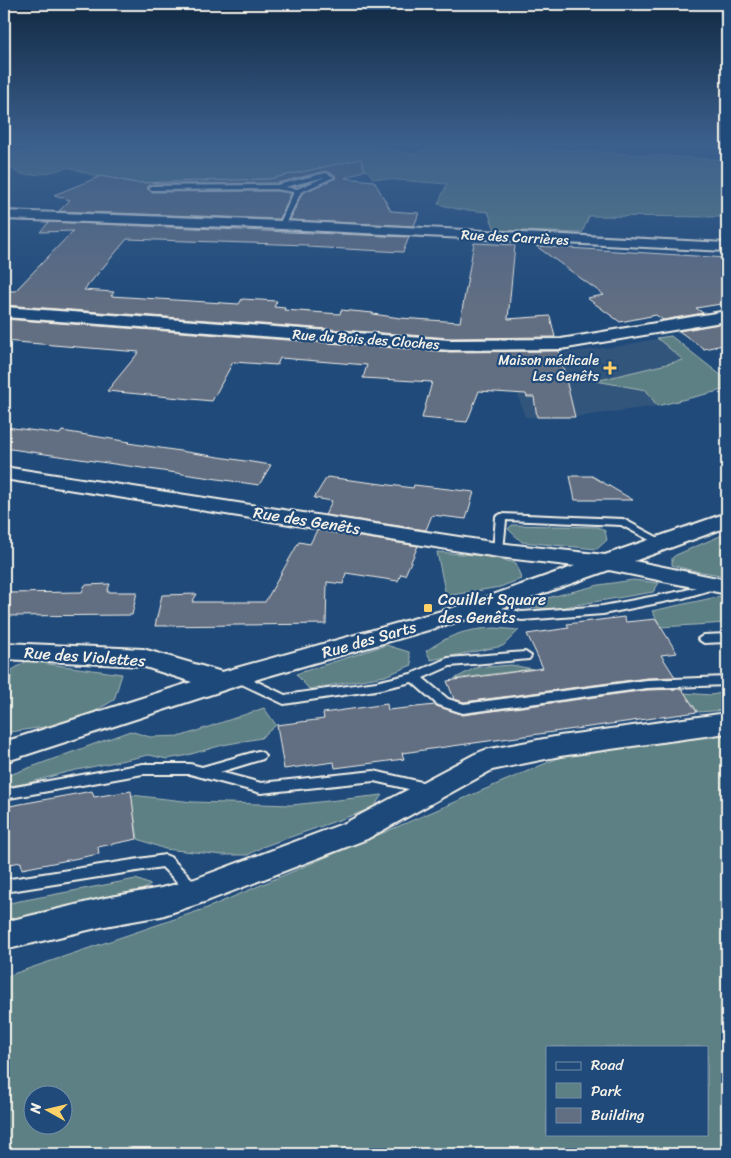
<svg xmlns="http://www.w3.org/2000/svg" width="731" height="1158" font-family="Sriracha,sans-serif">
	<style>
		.built { fill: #33557c }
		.green { fill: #5d8085; stroke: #a8b8b6; fill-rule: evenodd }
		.building { fill: #626e82; stroke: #f4f1e8 }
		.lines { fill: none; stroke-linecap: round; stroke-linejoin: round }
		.lane-casing { stroke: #f4f1e8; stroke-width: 4 }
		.street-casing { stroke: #f4f1e8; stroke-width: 4 }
		.lane { fill: #1f4a7a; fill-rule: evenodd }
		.street { fill: #1f4a7a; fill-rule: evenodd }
		.poi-dot { fill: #ffd166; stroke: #1f4a7a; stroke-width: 2 }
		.labels { text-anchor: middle; stroke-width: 4.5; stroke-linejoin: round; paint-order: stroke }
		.far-street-label { font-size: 14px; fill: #f4f1e8; stroke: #1f4a7a }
		.far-poi-label { font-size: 14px; fill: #f4f1e8; stroke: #1f4a7a; text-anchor: end }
		.street-label { font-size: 16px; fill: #f4f1e8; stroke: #1f4a7a }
		.poi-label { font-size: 16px; fill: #f4f1e8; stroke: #1f4a7a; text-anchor: start }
	</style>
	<rect width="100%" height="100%" fill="#1f4a7a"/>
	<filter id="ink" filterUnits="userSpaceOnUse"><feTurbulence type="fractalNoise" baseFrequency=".02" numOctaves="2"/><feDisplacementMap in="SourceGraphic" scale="10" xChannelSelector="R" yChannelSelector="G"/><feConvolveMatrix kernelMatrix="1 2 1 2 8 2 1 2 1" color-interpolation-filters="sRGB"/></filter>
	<g filter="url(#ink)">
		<path class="built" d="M 671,336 L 727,380 L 727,389 L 657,406 L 575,417 L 525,417 L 505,356 L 544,355 L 620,346 Z"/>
		<g class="green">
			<path d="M 71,144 L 364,144 L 414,154 L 442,144 L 466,144 L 727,160 L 727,217 L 589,216 L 582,233 L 495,230 L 488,212 L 457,209 L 438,204 L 447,184 L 373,178 L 368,171 L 329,166 L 269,179 L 129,184 L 101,178 L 68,167 C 58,171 26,179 16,172 C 12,169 8,165 4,162 L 4,154 Z"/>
			<path d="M 671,336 L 727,380 L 727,389 L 657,406 L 646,390 L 596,381 L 683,360 L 657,338 Z"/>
			<path d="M 512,525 L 598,527 L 605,531 L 607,540 L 597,549 L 522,542 L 508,529 Z"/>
			<path d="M 727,533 L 727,576 L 690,570 L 672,565 L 672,558 L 676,555 Z"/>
			<path d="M 437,552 L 486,556 L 516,563 L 521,579 L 500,587 L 446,596 Z"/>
			<path d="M 633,580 L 659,583 L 653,592 L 552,609 L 515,606 L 599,585 Z"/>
			<path d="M 726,595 L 727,623 L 661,627 L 652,611 Z"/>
			<path d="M 496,628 L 519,630 L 503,646 L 431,660 L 426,651 C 451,634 466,629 496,628 Z"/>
			<path d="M 386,645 L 409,652 L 412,665 L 385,676 L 309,689 L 296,674 Z"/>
			<path d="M 27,661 L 122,674 L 114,700 L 77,722 L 4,733 L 12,670 Z"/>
			<path d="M 511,665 L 533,669 L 454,679 L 475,668 Z"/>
			<path d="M 727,692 L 727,710 L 698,712 L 684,693 L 711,695 Z"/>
			<path d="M 264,708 L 276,725 L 261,738 L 223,745 L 184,756 L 167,759 L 149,755 L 67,772 L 28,783 L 4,787 L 4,777 L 130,731 L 150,737 L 182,736 Z"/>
			<path d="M 727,734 L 727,1154 L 4,1154 L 4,977 L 207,908 L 563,756 ZM 547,1047 L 707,1047 L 707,1134 L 547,1134 ZM 32,1096 L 62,1096 L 62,1126 L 32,1126 Z"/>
			<path d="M 131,795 L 193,802 L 292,805 L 382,795 L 373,808 L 262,847 L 248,855 L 223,855 L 165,849 L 138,839 Z"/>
			<path d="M 136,879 L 151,885 L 129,897 L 4,923 L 4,904 Z"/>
		</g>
		<g class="building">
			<path d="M 361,159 L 365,170 L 345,178 L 374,181 L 391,211 L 419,213 L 414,226 L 290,220 L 302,193 L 336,178 L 335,175 L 326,171 L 277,183 L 152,184 L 147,187 L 152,192 L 276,191 L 291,193 L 280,219 L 59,211 L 70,200 L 54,195 L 101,176 L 136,183 L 269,179 Z"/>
			<path d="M 49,222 L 409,237 L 403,252 L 307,247 L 308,245 L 127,239 L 84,290 L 114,292 L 111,296 L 239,304 L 242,299 L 277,301 L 274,307 L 285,308 L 284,310 L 340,314 L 341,310 L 373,313 L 373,314 L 400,318 L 460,322 L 474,243 L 515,245 L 508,319 L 550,316 L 555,337 L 450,338 L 4,305 L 4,291 L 15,291 L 73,231 L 40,232 Z"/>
			<path d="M 536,246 L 727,258 L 727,303 L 696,308 L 703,313 L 663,320 L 656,315 L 620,322 L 587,298 L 604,295 Z"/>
			<path d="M 4,319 L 450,352 L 559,351 L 575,417 L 537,417 L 534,397 L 527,397 L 526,394 L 479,391 L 467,422 L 422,418 L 432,382 L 363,378 L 367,365 L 280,358 L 277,365 L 233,362 L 212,401 L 107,391 L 139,352 L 4,341 Z"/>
			<path d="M 719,324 L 727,330 L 727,344 L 704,349 L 679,331 Z"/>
			<path d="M 6,427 L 60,434 L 62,431 L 130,442 L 128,443 L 271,465 L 259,485 L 4,448 Z"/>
			<path d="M 570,476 L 592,476 L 633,500 L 575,500 Z"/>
			<path d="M 327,477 L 413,488 L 414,485 L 474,492 L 466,519 L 432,515 L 426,530 L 325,515 L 332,501 L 314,498 Z"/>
			<path d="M 317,530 L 418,546 L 405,575 L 401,574 L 398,581 L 346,573 L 343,584 L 327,582 L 326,624 L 155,626 L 162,595 L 197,594 L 192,602 L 265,602 L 299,542 L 310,544 Z"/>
			<path d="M 110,584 L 107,592 L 137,592 L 132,615 L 4,616 L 4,593 L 82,592 L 85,585 Z"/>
			<path d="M 624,617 L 626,622 L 656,619 L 677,653 L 661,655 L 675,677 L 647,678 L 464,702 L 454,699 L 447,681 L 543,668 L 527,634 L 569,628 L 567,624 Z"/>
			<path d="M 682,689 L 697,712 L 402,753 L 404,759 L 335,768 L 334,762 L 284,769 L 277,725 L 324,719 L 323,713 L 387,704 L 388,710 L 435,705 L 463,715 L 647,690 Z"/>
			<path d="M 92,791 L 94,797 L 131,791 L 137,839 L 98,847 L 99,854 L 22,869 L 21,862 L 4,865 L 4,807 Z"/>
		</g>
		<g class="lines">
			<g class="lane-casing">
				<g id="lane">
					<path d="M 326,173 L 334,177 L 301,192 L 285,225 L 282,227 L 279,225 L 294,192 L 276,189 L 152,190 L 149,188 L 152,186 L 277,185 ZM 325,177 L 297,189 L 285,187 Z"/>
					<path d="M 501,514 L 623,519 L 668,543 L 663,546 L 659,545 L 621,525 L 506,520 L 503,550 L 498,553 L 493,550 L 496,517 Z"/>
					<path d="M 716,582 L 722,585 L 720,587 L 683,598 L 603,614 L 522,620 L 481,612 L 475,608 L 481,604 L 522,612 L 603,606 L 682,591 Z"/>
					<path d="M 727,634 L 727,642 L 704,643 L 698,639 L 704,635 Z"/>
					<path d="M 525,652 L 531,656 L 529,659 L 450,666 L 423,678 L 448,699 L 464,704 L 647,680 L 727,677 L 727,685 L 647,688 L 463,713 L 438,705 L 412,682 L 376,690 L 284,704 L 233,680 L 231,677 L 233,674 L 241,674 L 285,695 L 376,682 L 411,674 L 448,658 Z"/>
					<path d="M 258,751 L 263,753 L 265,756 L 263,759 L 220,772 L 261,783 L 374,771 L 430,784 L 435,785 L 437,789 L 435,793 L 430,794 L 374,781 L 261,793 L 190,774 L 143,774 L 4,799 L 4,789 L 143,764 L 190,764 L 202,767 Z"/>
					<path d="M 165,855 L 170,857 L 201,888 L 204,892 L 201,896 L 196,898 L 191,896 L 162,867 L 4,892 L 4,880 Z"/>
				</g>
			</g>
			<g class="street-casing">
				<g id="street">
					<path d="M 4,211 L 282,221 L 727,243 L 727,251 L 282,229 L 4,219 Z"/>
					<path d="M 4,307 L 450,340 L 561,339 L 727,311 L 727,321 L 561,349 L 450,350 L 4,317 Z"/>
					<path d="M 4,467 L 498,543 L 605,555 L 727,513 L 727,527 L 634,561 L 727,580 L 727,594 L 609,570 L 488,613 L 261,678 L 4,762 L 4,742 L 192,682 L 142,666 L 4,659 L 4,643 L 143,649 L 222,672 L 470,603 L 575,566 L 498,557 L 4,479 Z"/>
					<path d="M 727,713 L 727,733 L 560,756 L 492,770 L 367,839 L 207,901 L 161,916 L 105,926 L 4,950 L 4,922 L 105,898 L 161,888 L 192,880 L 345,823 L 475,754 L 485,750 L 560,736 Z"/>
				</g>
			</g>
			<use href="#lane" class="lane"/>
			<use href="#street" class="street"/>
		</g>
	</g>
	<linearGradient id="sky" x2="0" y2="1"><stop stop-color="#112943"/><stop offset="0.47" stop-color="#3c608d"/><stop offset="1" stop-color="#3c608d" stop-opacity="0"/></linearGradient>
	<rect width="731" height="306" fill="url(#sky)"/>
	<g class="poi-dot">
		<path d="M607.5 360.5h5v5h5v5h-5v5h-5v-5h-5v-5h5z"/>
		<rect x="423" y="603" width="10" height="10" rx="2.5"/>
	</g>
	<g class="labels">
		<g class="far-street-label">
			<text transform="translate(515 237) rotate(3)" y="5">Rue des Carrières</text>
			<text transform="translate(366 339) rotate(4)" y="5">Rue du Bois des Cloches</text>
		</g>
		<g class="far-poi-label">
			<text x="599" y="365">Maison médicale<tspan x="599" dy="16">Les Genêts</tspan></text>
		</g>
		<g class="street-label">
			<text transform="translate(307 520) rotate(9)" y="6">Rue des Genêts</text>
			<text transform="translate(369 639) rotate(-16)" y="6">Rue des Sarts</text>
			<text transform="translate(85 656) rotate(4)" y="6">Rue des Violettes</text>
		</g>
		<g class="poi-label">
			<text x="438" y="605">Couillet Square<tspan x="438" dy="18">des Genêts</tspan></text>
		</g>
	</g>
	<rect width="731" height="1158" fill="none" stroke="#1f4a7a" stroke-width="20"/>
	<rect x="10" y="10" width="711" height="1138" fill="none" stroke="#f4f1e8" stroke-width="2" filter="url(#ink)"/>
	<rect x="546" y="1046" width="162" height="90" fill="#1f4a7a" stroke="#748da6"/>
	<rect x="556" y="1062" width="25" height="8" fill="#1f4a7a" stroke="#748da6"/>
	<text x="591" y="1070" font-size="15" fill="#f4f1e8">Road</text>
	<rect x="556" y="1083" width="25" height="15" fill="#5d8085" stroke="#748da6"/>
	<text x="591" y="1096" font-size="15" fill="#f4f1e8">Park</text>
	<rect x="556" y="1108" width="25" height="15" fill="#626e82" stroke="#748da6"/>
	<text x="591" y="1120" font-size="15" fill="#f4f1e8">Building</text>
	<g transform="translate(48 1110) rotate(278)"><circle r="24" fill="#1f4a7a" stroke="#748da6"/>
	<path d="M0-4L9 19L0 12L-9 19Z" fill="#ffd166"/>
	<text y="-8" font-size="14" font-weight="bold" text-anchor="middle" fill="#f4f1e8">N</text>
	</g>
</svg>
